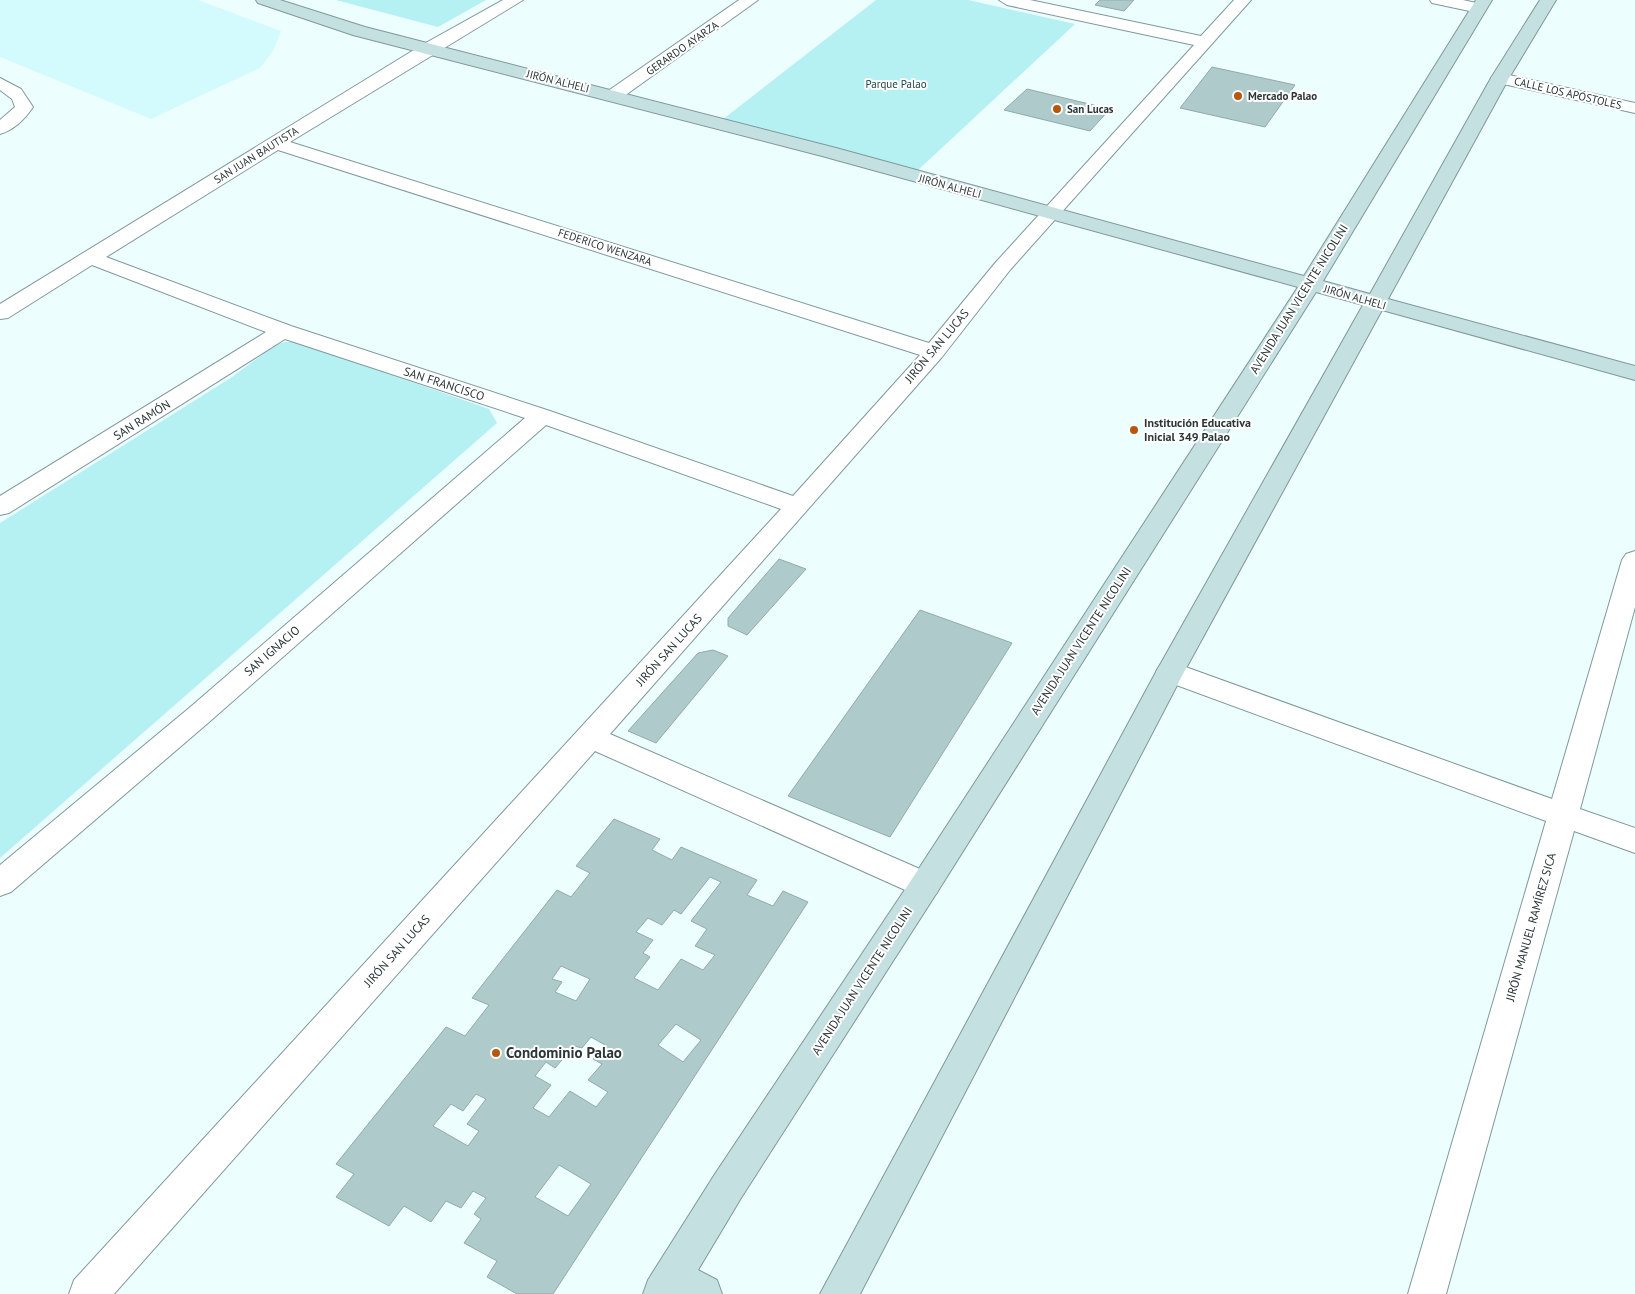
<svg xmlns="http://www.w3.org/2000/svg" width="1635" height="1294" font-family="'PT Sans',sans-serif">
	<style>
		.built { fill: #d3fafc }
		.green { fill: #b5f0f3 }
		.building { fill: #aecacb; stroke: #90abac; fill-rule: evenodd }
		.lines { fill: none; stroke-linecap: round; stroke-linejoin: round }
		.street-casing { stroke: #7f999b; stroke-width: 2 }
		.secondary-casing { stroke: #7f999b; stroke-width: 2 }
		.street { fill: #fff; fill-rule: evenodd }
		.secondary { fill: #c4e0e1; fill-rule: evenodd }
		.poi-dot { fill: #b6570c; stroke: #fff; stroke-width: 2 }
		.labels { text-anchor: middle; stroke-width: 4; stroke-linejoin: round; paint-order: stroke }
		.far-street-label { font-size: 11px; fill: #2b3636; stroke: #fff }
		.far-park-label { font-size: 11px; fill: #163f41; stroke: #fff }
		.far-poi-label { font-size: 11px; font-weight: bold; fill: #2b3636; stroke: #fff; text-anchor: start }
		.street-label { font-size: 12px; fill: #2b3636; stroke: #fff }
		.poi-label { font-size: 12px; font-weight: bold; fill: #2b3636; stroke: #fff; text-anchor: start }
		.near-poi-label { font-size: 15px; font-weight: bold; fill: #2b3636; stroke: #fff; text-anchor: start }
	</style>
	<rect width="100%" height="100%" fill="#edfeff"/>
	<path class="built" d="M 0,0 L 198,0 L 281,31 L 273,51 L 260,68 L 151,119 L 0,57 Z"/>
	<g class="green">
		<path d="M 336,0 L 486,0 L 438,27 Z"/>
		<path d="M 876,0 L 968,0 L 1075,24 L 917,171 L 722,120 Z"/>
		<path d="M 285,342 L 298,342 L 489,409 L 497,423 L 0,858 L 0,523 L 232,377 L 275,345 Z"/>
	</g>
	<g class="building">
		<path d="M 1100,0 L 1134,0 L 1124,11 L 1095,5 Z"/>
		<path d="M 1212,67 L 1295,85 L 1265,127 L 1180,108 Z"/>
		<path d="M 1027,89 L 1110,109 L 1090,131 L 1004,110 Z"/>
		<path d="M 779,559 L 806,569 L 747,635 L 728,626 L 728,618 Z"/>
		<path d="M 920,610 L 1012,643 L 890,837 L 788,796 Z"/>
		<path d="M 713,650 L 728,656 L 656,743 L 628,731 L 698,653 Z"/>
		<path d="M 614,819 L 660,839 L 652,850 L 672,860 L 681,847 L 757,880 L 747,895 L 773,906 L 783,891 L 808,902 L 553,1294 L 517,1294 L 487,1277 L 497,1261 L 464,1243 L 481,1219 L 474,1214 L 486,1198 L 473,1191 L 461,1208 L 446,1201 L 431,1222 L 404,1206 L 389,1226 L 336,1197 L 354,1174 L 336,1164 L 446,1027 L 465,1036 L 489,1005 L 472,998 L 557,890 L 571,897 L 590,873 L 576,866 ZM 710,877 L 721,882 L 691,921 L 707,929 L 695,946 L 715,955 L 703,970 L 681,959 L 658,990 L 634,978 L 650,957 L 643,953 L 653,940 L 636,932 L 648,918 L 662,925 L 674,910 L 681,914 ZM 561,966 L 590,979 L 576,1001 L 555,992 L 562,982 L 552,979 ZM 676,1024 L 701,1040 L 683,1062 L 658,1045 ZM 591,1037 L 605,1045 L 593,1059 L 602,1064 L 588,1080 L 608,1092 L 596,1107 L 570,1091 L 549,1117 L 533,1108 L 551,1085 L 535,1076 L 546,1062 L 555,1068 L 574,1046 L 582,1048 ZM 476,1094 L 486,1099 L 467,1124 L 479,1131 L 468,1146 L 433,1126 L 451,1104 L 463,1111 ZM 559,1165 L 591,1184 L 568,1216 L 535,1197 Z"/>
	</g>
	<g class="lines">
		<g class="street-casing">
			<g id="street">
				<path d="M 503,0 L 523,0 L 290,142 L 929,343 L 996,262 L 1194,45 L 1007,5 L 999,0 L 1030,0 L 1201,36 L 1234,0 L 1251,0 L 1010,270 L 942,357 L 610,734 L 936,876 L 941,885 L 936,894 L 925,898 L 914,894 L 595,751 L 114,1294 L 69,1294 L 74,1280 L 781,509 L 546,425 L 208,723 L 11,892 L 0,896 L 0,865 L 188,709 L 525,418 L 285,339 L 9,513 L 0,515 L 0,496 L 266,332 L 92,265 L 8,318 L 0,319 L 0,304 L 422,45 ZM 278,150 L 920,355 L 793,496 L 550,411 L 291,326 L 106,257 Z"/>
				<path d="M 739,0 L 758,0 L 620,99 L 608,99 L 605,95 L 608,91 Z"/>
				<path d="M 1430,0 L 1463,0 L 1485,5 L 1487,8 L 1479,13 L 1432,3 Z"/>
				<path d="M 1500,73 L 1635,103 L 1635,113 L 1494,82 L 1491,78 L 1494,74 Z"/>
				<path d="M 0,78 L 21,89 L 33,107 C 25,119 14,130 0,134 L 0,120 L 15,107 L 12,99 L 0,90 Z"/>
				<path d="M 1635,551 L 1635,607 L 1580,809 L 1635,828 L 1635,853 L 1574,831 L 1446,1294 L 1408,1294 L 1546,821 L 1160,679 L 1156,672 L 1160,665 L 1170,662 L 1180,665 L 1552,799 L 1622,560 L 1626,554 Z"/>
			</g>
		</g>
		<g class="secondary-casing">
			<path id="secondary" d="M 256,0 L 280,0 L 365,27 L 836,148 L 1304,276 L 1476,0 L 1492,0 L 1323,281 L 1370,294 L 1491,78 L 1540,0 L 1556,0 L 1509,78 L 1388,299 L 1635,366 L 1635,380 L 1382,310 L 1184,672 L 860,1294 L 820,1294 L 1156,672 L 1363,305 L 1316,292 L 936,894 L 741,1198 L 698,1270 L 717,1280 L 722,1294 L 643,1294 L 648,1280 L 715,1174 L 914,876 L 1298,287 L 822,156 L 353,35 L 258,3 Z"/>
		</g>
		<use href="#street" class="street"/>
		<use href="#secondary" class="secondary"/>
	</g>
	<g class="poi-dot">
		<circle cx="1238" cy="96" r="5"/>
		<circle cx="1057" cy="109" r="5"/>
		<circle cx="1134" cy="430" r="5"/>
		<circle cx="496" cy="1053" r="5"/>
	</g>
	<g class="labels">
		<g class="far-street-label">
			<text transform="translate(682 48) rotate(-35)" y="4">GERARDO AYARZA</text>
			<text transform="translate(558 81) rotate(14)" y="4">JIRÓN ALHELI</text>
			<text transform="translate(1568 93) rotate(13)" y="4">CALLE LOS APÓSTOLES</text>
			<text transform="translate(256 155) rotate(-32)" y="4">SAN JUAN BAUTISTA</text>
			<text transform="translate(950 186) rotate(15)" y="4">JIRÓN ALHELI</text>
			<text transform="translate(605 247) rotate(18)" y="4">FEDERICO WENZARA</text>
			<text transform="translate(1355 297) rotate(16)" y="4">JIRÓN ALHELI</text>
		</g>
		<g class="far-park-label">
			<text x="896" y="88">Parque Palao</text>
		</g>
		<g class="far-poi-label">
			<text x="1248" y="100">Mercado Palao</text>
			<text x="1067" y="113">San Lucas</text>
		</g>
		<g class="street-label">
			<text transform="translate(1299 299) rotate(-58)" y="4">AVENIDA JUAN VICENTE NICOLINI</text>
			<text transform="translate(937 346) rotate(-50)" y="4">JIRÓN SAN LUCAS</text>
			<text transform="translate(444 384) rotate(18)" y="4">SAN FRANCISCO</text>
			<text transform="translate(142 420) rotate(-32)" y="4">SAN RAMÓN</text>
			<text transform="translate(1081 641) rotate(-57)" y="4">AVENIDA JUAN VICENTE NICOLINI</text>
			<text transform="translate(669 650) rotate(-48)" y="4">JIRÓN SAN LUCAS</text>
			<text transform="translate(272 651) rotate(-41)" y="4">SAN IGNACIO</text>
			<text transform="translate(1531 927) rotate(-74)" y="4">JIRÓN MANUEL RAMÍREZ SICA</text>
			<text transform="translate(397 951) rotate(-48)" y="4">JIRÓN SAN LUCAS</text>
			<text transform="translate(862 981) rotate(-57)" y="4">AVENIDA JUAN VICENTE NICOLINI</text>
		</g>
		<g class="poi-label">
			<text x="1144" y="427">Institución Educativa<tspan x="1144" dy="14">Inicial 349 Palao</tspan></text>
		</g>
		<g class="near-poi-label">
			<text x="506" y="1058">Condominio Palao</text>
		</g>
	</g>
</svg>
